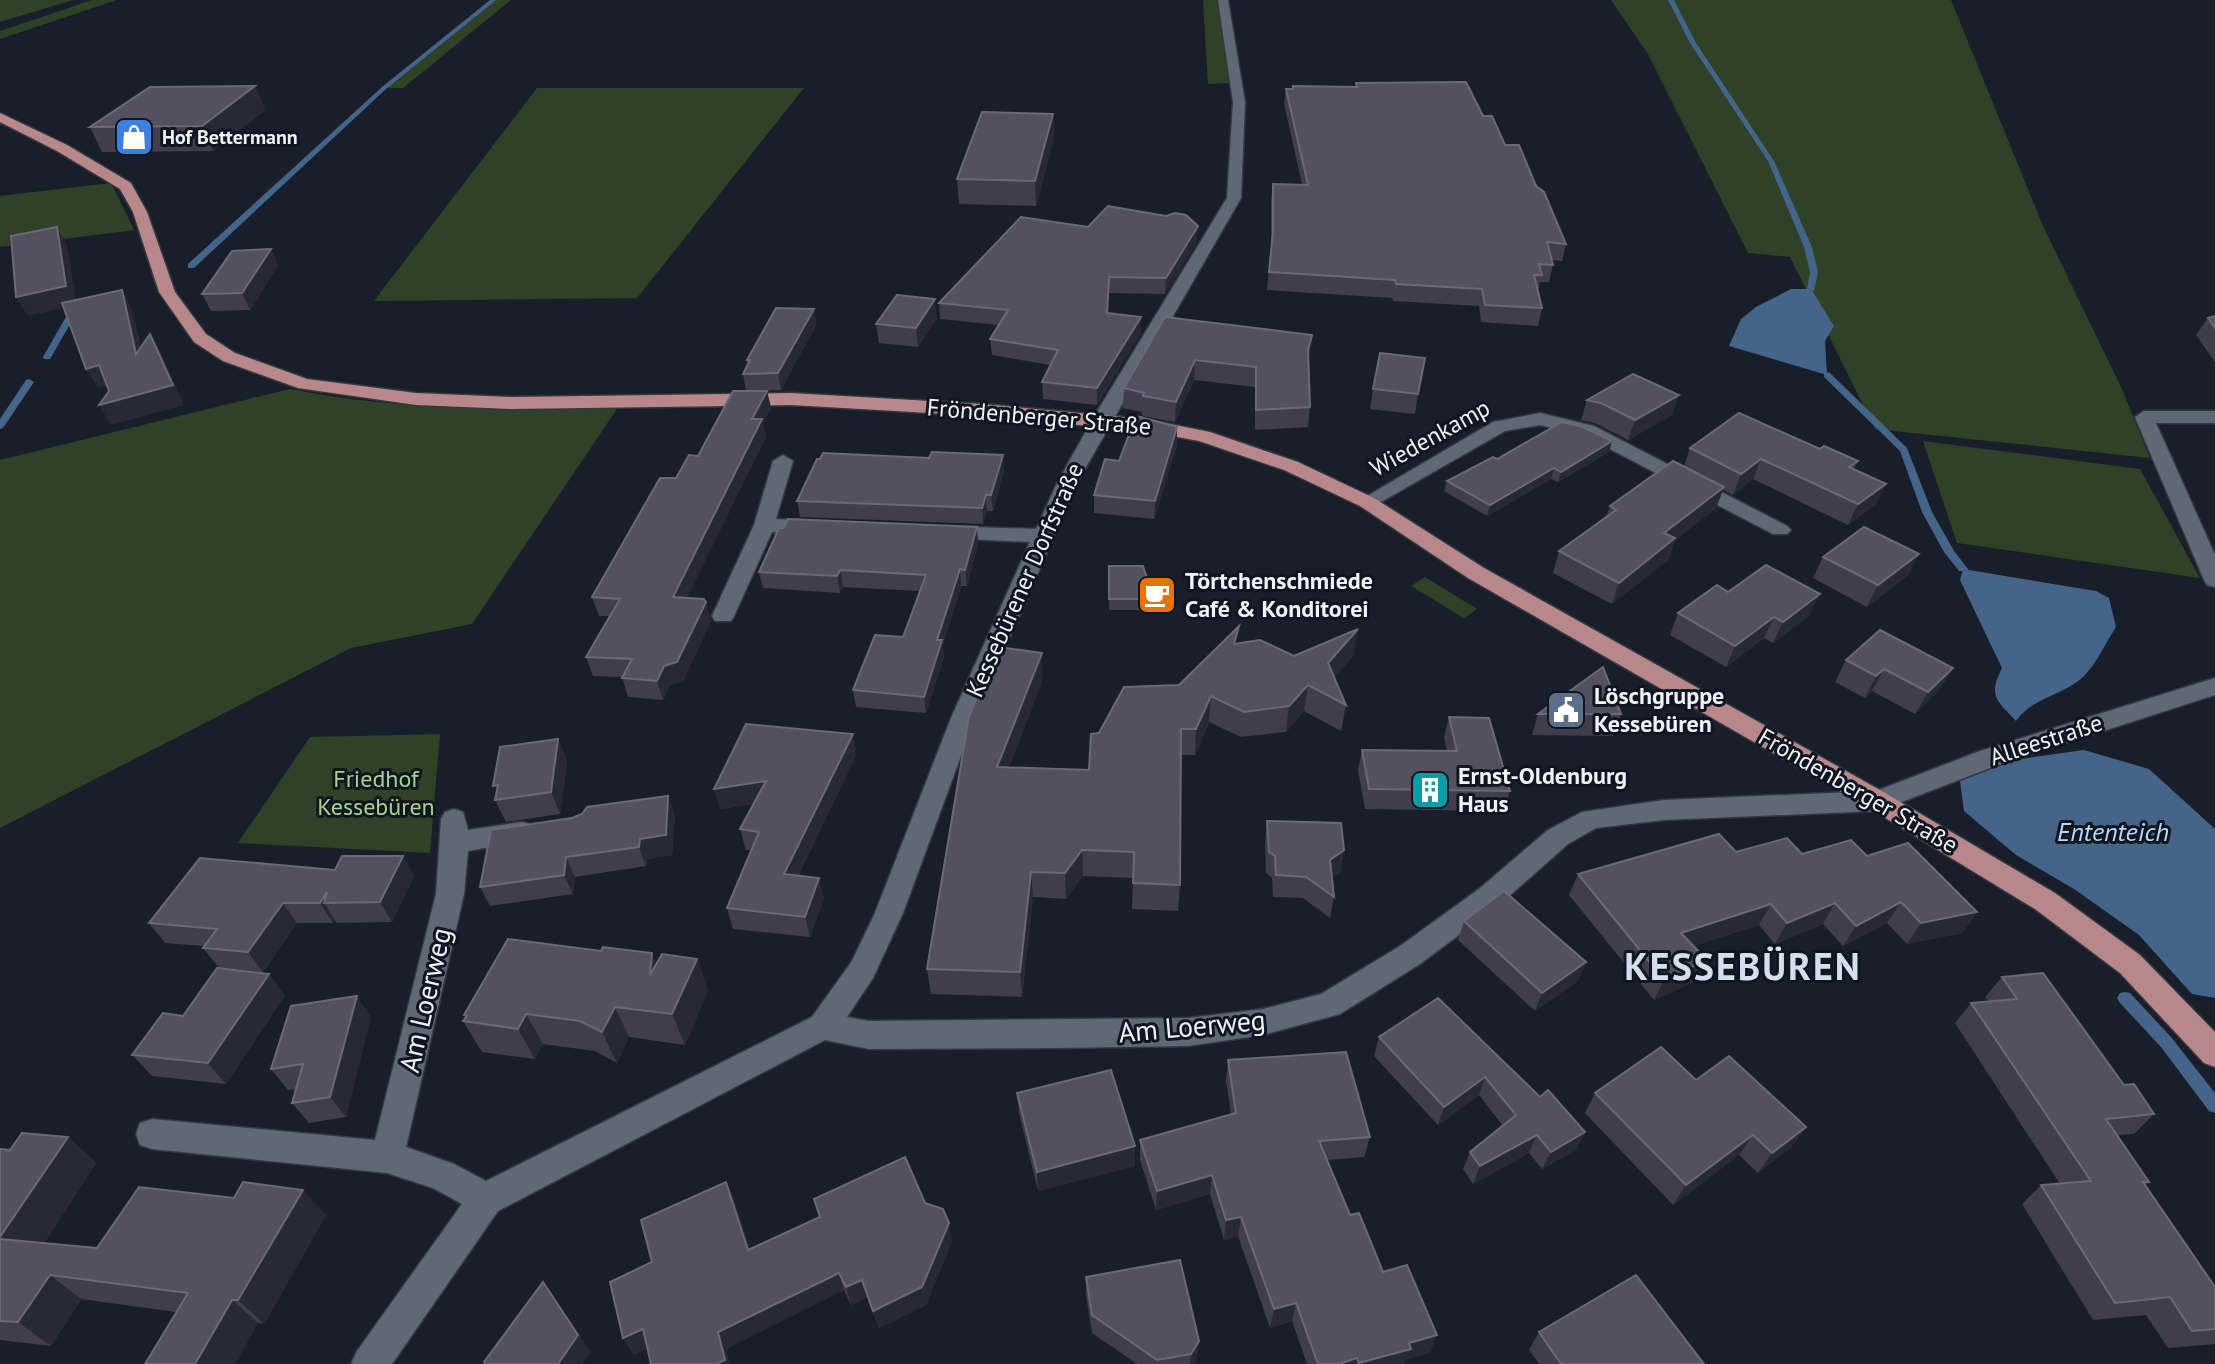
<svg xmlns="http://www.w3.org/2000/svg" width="2215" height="1364" font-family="'PT Sans',sans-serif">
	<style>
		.green { fill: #2f4127 }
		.water { fill: #44648a }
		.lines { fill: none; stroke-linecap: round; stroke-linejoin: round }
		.stream { fill: #44648a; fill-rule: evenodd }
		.minor-casing { stroke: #343841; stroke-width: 3 }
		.major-casing { stroke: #343841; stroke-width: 3 }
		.minor { fill: #606775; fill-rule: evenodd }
		.major { fill: #b78789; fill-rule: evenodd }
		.wall { fill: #3f3e4a }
		.shaded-wall { fill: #282935 }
		.building { fill: #52515d; stroke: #6a6a76; stroke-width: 2 }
		.labels { text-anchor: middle; stroke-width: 6; stroke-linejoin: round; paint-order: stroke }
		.far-poi-label { font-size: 20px; font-weight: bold; fill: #eef3fb; stroke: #101620; text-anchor: start }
		.street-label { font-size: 24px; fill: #eef3fb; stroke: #101620 }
		.poi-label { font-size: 24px; font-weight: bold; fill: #eef3fb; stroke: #101620; text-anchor: start }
		.park-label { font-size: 24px; fill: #a5d391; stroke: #101620 }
		.water-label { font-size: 26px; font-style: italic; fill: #b9d8fc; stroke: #101620 }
		.near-street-label { font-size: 28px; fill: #eef3fb; stroke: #101620 }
		.near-district-label { font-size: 38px; font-weight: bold; letter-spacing: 2px; fill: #d6deee; stroke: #101620 }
	</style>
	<rect width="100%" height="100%" fill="#191f2a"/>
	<g class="green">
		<path d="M 0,0 L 73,0 L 0,22 Z"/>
		<path d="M 92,0 L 117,0 L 0,39 L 0,31 Z"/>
		<path d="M 493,0 L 511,0 L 403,88 L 384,88 Z"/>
		<path d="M 1203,0 L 1221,0 L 1231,83 L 1208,84 Z"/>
		<path d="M 1611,0 L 1951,0 L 2043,226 L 2121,387 L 2150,458 L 1875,429 L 1790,257 L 1748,253 L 1648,54 Z"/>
		<path d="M 537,88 L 804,88 L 637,298 L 374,301 Z"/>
		<path d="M 111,183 L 134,230 L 0,247 L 0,196 Z"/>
		<path d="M 290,389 C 400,411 508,410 619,406 L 472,624 L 351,648 L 0,828 L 0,460 Z"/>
		<path d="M 1923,441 L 2140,469 L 2200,578 L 1957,543 Z"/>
		<path d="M 1425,577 L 1477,609 L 1464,618 L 1411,586 Z"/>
		<path d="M 440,734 L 430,853 L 238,843 L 310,737 Z"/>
	</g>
	<g class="water">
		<path d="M 1791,289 L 1811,289 L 1834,326 L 1825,341 L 1827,375 L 1729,346 L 1741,319 L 1756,307 Z"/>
		<path d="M 1963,569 L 2096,591 L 2109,598 L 2116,627 C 2106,642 2097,663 2084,676 C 2064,696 2032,697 2016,721 C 1996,700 1988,696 2002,668 L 1960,580 Z"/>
		<path d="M 2084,750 L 2149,769 L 2215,829 L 2215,998 L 2192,994 L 2139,935 L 2074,889 L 2016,855 L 1964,811 L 1960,781 L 2013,760 Z"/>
	</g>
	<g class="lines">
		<g class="stream">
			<path d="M 490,0 L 496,0 L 386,89 L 194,268 L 188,268 L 188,264 L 382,87 Z"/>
			<path d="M 1668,0 L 1674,0 L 1696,43 L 1774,161 L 1812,247 L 1818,272 L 1814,291 L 1807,289 L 1810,272 L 1804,247 L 1768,161 L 1690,43 Z"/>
			<path d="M 77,311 L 84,313 L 73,319 L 50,359 L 44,359 L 43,357 L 67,315 Z"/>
			<path d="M 1827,372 L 1830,373 L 1907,448 L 1932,512 L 1954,551 L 1968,569 L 1967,571 L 1959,571 L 1944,552 L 1922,512 L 1900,451 L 1824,377 L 1824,373 Z"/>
			<path d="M 29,379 L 34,382 L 3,428 L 0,429 L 0,419 L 26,380 Z"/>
			<path d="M 2125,992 L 2130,993 L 2171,1037 L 2215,1093 L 2215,1113 L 2209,1111 L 2161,1047 L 2120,1003 L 2117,998 L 2120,993 Z"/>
		</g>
		<g class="minor-casing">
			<g id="minor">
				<path d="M 1218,0 L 1228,0 L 1245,102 L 1241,198 L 1078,481 L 975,718 L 903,913 L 873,978 L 847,1017 L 869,1021 L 1188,1018 L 1263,1009 L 1321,994 L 1400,946 L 1479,889 L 1548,830 L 1582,812 L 1664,800 L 1876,791 L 1980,751 L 2215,678 L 2215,695 L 1998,765 L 1878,811 L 1664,820 L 1596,828 L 1568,844 L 1499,905 L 1420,964 L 1340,1014 L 1263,1035 L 1188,1046 L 1056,1048 L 869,1049 L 825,1040 L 498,1211 L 392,1364 L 351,1364 L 357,1351 L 462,1204 L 433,1188 L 387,1173 L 152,1149 L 140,1145 L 136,1134 L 140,1123 L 152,1119 L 375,1140 L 436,894 L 441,819 L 445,812 L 454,809 L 463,812 L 468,830 L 522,822 L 532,825 L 535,832 L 532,839 L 468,851 L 464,894 L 406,1147 L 454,1164 L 486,1181 L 812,1017 L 852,961 L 875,913 L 951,718 L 1030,542 L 945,538 L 934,532 L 945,526 L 1036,529 L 1058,481 L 1098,410 L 1227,198 L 1233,102 Z"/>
				<path d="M 2144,411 L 2215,411 L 2215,423 L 2156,423 L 2215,555 L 2215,587 L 2207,585 L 2204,580 L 2135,417 Z"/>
				<path d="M 1540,413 L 1594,426 L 1787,526 L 1791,530 L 1787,534 L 1773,534 L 1581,434 L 1540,425 L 1505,431 L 1374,506 L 1360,506 L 1357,502 L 1493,422 Z"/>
				<path d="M 783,455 L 793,461 L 776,519 L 816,521 L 826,527 L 816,533 L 772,532 L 734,616 L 731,621 L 715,621 L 712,616 L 754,525 L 773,461 Z"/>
			</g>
		</g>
		<g class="major-casing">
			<path id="major" d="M 0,113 L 67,145 L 131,183 L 147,212 L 175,292 L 206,334 L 235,353 L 307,379 L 416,393 L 512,397 L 791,393 L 982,404 L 1145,419 L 1210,432 L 1298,462 L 1374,498 L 1484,568 L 1887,794 L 2055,893 L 2140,955 L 2215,1032 L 2215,1067 L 2204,1063 L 2120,973 L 2035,909 L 1869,808 L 1468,578 L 1360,506 L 1284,470 L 1199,441 L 1145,431 L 982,416 L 791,405 L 512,409 L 416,405 L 298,388 L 223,361 L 194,342 L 159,292 L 133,212 L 120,189 L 57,151 L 0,122 Z"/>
		</g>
		<use href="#minor" class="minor"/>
		<use href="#major" class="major"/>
	</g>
	<g class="wall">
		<path d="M 1356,83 L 1483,116 L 1505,145 L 1536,186 L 1566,244 L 1562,261 L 1552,260 L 1553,265 L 1549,282 L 1540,282 L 1538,291 L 1542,308 L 1538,326 L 1481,322 L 1479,306 L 1393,301 L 1392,298 L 1267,290 L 1271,247 L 1271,200 L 1273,184 L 1302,184 L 1284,104 L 1286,89 L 1356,87 Z"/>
		<path d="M 255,86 L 265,110 L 213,151 L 102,152 L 90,127 Z"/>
		<path d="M 1053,114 L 1054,138 L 1036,206 L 959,204 L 957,179 Z"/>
		<path d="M 1088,227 L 1197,242 L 1165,294 L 1109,293 L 1108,313 L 1141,333 L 1097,405 L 1043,399 L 1042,382 L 1050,365 L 992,355 L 990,339 L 999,325 L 940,319 L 939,303 Z"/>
		<path d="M 271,249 L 278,265 L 250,310 L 211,311 L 202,294 Z"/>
		<path d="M 814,309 L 816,325 L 781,390 L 746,391 L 743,374 L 748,364 L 747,360 Z"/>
		<path d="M 2215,316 L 2215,362 L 2196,335 L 2208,318 Z"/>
		<path d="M 1165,317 L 1310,355 L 1308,361 L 1310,407 L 1308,427 L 1255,430 L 1255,387 L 1194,380 L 1175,422 L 1142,416 L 1142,412 L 1123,408 L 1124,388 Z"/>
		<path d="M 937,318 L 918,347 L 879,343 L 876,324 Z"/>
		<path d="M 1373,389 L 1418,394 L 1415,414 L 1370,409 Z"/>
		<path d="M 767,391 L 771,408 L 763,423 L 766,437 L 687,597 L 711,621 L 683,681 L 670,685 L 663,700 L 628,697 L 622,677 L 593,676 L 586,657 L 609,616 L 599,616 L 592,597 L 676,478 L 698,456 Z"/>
		<path d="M 1587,400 L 1672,415 L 1628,440 L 1595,423 L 1581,420 Z"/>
		<path d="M 1612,441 L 1609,452 L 1558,482 L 1551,479 L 1487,516 L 1444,491 L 1447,481 Z"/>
		<path d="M 1177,445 L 1154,519 L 1094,513 L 1094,495 L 1119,461 Z"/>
		<path d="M 1690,448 L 1820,449 L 1858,461 L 1854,469 L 1886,484 L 1876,504 L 1848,525 L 1753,479 L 1733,495 L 1723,490 L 1716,508 L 1675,540 L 1668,560 L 1612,604 L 1553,573 L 1559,551 L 1606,517 L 1610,506 L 1684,466 Z"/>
		<path d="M 1004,471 L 993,511 L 987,511 L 983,524 L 800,517 L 797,501 Z"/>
		<path d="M 978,543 L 967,586 L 961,586 L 943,644 L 944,657 L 926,713 L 856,707 L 853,690 L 903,637 L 920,591 L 843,587 L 840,593 L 763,588 L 759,572 Z"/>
		<path d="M 1919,554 L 1908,575 L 1867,607 L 1813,578 L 1823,557 Z"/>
		<path d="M 1109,566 L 1154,599 L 1154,610 L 1109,610 Z"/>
		<path d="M 1728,592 L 1810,615 L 1773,643 L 1764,638 L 1726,667 L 1670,635 L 1678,613 Z"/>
		<path d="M 1238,643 L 1294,656 L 1354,655 L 1334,677 L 1346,705 L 1341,731 L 1304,711 L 1286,732 L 1241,737 L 1209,722 L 1195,755 L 1181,755 L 1180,885 L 1178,911 L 1132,909 L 1133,878 L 1083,876 L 1066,899 L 1033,897 L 1022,997 L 931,994 L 927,969 L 1043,679 L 1009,767 L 1089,770 L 1099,733 L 1179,685 Z"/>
		<path d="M 1846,660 L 1953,668 L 1940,689 L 1915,714 L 1872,691 L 1865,698 L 1835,682 Z"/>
		<path d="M 1538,714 L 1621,714 L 1613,736 L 1532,735 Z"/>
		<path d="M 1449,717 L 1510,791 L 1504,811 L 1365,809 L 1358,770 L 1362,750 L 1447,751 L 1444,737 Z"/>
		<path d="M 558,739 L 567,761 L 560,814 L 506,822 L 495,800 Z"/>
		<path d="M 856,755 L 798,876 L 824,898 L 810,937 L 733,929 L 727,908 L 751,850 L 746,850 L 740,829 L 754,804 L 720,809 Z"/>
		<path d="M 675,815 L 672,855 L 647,859 L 646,866 L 575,877 L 573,894 L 490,906 L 480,887 Z"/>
		<path d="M 1267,821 L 1344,850 L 1340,872 L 1332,878 L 1334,897 L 1330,918 L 1303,898 L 1273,897 L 1272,878 L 1266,873 L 1265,843 Z"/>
		<path d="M 1802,854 L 1867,856 L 1977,912 L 1962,933 L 1907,944 L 1887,923 L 1843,946 L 1823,924 L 1775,944 L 1759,925 L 1693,946 L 1696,981 L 1654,1000 L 1569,895 L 1578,874 Z"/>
		<path d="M 414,876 L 392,922 L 337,923 L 335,920 L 333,923 L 297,923 L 263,972 L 219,968 L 203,948 L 205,946 L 165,943 L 149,923 Z"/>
		<path d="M 1464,921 L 1586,962 L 1578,981 L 1535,1011 L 1458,940 Z"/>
		<path d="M 697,959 L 708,990 L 685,1045 L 629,1037 L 617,1063 L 595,1051 L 543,1044 L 535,1059 L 482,1052 L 463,1021 L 466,1018 L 464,1015 L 656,964 Z"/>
		<path d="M 2002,977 L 2124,1085 L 2154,1114 L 2134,1134 L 2117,1135 L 2149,1182 L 2145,1186 L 2215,1287 L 2215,1344 L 2168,1348 L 2146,1315 L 2093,1320 L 2022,1204 L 2041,1185 L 2060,1184 L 1955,1023 L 1971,1003 L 1988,1001 L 1985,997 Z"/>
		<path d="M 285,995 L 226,1084 L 152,1076 L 132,1055 Z"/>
		<path d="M 371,1017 L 346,1117 L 309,1123 L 292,1103 L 296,1089 L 288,1090 L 271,1069 Z"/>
		<path d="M 1379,1037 L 1540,1097 L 1585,1132 L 1576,1150 L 1542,1169 L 1529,1153 L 1473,1184 L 1463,1169 L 1470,1152 L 1503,1126 L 1479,1095 L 1438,1125 L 1374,1056 Z"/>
		<path d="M 1228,1060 L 1370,1137 L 1364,1157 L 1327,1160 L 1350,1215 L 1430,1353 L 1406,1359 L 1404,1364 L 1307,1364 L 1292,1321 L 1270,1328 L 1238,1236 L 1224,1240 L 1210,1194 L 1156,1210 L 1140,1160 L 1140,1140 L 1231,1114 L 1226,1080 Z"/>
		<path d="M 1696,1080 L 1806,1127 L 1791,1147 L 1758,1173 L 1739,1155 L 1673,1205 L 1585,1113 L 1595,1093 Z"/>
		<path d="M 1017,1093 L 1135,1146 L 1135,1166 L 1038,1191 L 1019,1113 Z"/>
		<path d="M 68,1137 L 96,1163 L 44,1243 L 97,1248 L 326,1215 L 264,1324 L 81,1299 L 51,1346 L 0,1340 L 0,1149 L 10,1150 Z"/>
		<path d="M 726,1182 L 734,1201 L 750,1249 L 925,1203 L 952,1241 L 926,1305 L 879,1328 L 867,1297 L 851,1305 L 844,1290 L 726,1349 L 648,1348 L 634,1355 L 623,1338 L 652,1262 Z"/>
		<path d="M 1180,1260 L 1197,1359 L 1193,1364 L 1137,1364 L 1092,1333 L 1086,1295 L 1086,1277 Z"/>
		<path d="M 1539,1332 L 1704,1364 L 1539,1364 L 1529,1350 Z"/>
	</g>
	<g class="shaded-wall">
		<path d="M 255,86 L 265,110 L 213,151 L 202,126 Z"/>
		<path d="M 1053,114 L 1054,138 L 1036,206 L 1035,181 Z"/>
		<path d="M 1198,226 L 1197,242 L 1165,294 L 1166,278 Z"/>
		<path d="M 57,227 L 67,245 L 77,305 L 28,316 L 16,297 Z"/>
		<path d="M 271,249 L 278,265 L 250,310 L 242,293 Z"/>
		<path d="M 122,290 L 132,309 L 147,373 L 136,354 Z"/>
		<path d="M 935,299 L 937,318 L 918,347 L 916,328 Z"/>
		<path d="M 814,309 L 816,325 L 781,390 L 778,373 Z"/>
		<path d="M 1141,317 L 1141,333 L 1097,405 L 1097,388 Z"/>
		<path d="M 150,334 L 161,353 L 184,405 L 111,425 L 99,405 Z"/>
		<path d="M 1312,335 L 1310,355 L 1305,369 L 1308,350 Z"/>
		<path d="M 1195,360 L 1194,380 L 1175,422 L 1176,402 Z"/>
		<path d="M 99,365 L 110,385 L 98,388 L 86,369 Z"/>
		<path d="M 767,391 L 771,408 L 763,423 L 766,437 L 678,615 L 673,597 L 752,419 Z"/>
		<path d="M 1679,395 L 1672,415 L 1628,440 L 1635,420 Z"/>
		<path d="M 1177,427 L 1177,445 L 1154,519 L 1155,501 Z"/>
		<path d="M 1612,441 L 1609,452 L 1558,482 L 1561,472 Z"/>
		<path d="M 1003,455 L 1004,471 L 993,511 L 991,495 Z"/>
		<path d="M 1761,459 L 1753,479 L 1733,495 L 1741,474 Z"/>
		<path d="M 1554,468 L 1551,479 L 1487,516 L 1490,505 Z"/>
		<path d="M 1886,484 L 1876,504 L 1848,525 L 1858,504 Z"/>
		<path d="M 1724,487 L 1716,508 L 1675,540 L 1668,560 L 1612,604 L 1619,583 L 1664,533 Z"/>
		<path d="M 986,495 L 987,511 L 983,524 L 982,508 Z"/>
		<path d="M 977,527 L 978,543 L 967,586 L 965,570 Z"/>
		<path d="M 1919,554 L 1908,575 L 1867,607 L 1878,585 Z"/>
		<path d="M 960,569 L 961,586 L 943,644 L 944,657 L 926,713 L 924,697 L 937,640 Z"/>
		<path d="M 840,570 L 843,587 L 840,593 L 837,576 Z"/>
		<path d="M 1820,594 L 1810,615 L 1773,643 L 1783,622 Z"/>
		<path d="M 706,602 L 711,621 L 683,681 L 670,685 L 663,700 L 657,681 L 664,666 Z"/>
		<path d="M 1774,617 L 1764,638 L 1726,667 L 1735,646 Z"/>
		<path d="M 1358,629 L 1354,655 L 1324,689 L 1328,663 Z"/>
		<path d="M 1042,653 L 1043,679 L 999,793 L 997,767 Z"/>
		<path d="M 1953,668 L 1940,689 L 1915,714 L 1928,692 Z"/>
		<path d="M 1884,669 L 1872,691 L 1865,698 L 1876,676 Z"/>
		<path d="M 1308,685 L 1304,711 L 1286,732 L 1289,706 Z"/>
		<path d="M 1211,696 L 1209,722 L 1195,755 L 1196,729 Z"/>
		<path d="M 853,734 L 856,755 L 789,894 L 784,874 Z"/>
		<path d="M 558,739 L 567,761 L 560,814 L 551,792 Z"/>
		<path d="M 766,781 L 772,801 L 720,809 L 714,789 Z"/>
		<path d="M 668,796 L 675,815 L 672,855 L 647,859 L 646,866 L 639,847 L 640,839 Z"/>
		<path d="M 1082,850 L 1083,876 L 1066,899 L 1065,873 Z"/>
		<path d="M 1344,850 L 1340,872 L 1326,882 L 1330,860 Z"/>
		<path d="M 403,856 L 414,876 L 392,922 L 380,902 Z"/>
		<path d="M 566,857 L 575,877 L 573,894 L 564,875 Z"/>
		<path d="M 1031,872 L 1033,897 L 1022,997 L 1020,972 Z"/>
		<path d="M 819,878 L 824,898 L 810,937 L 805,917 Z"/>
		<path d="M 327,892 L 324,903 L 335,920 L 333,923 L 320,903 Z"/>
		<path d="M 1901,902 L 1887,923 L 1843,946 L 1856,926 Z"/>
		<path d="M 283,903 L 297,923 L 263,972 L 248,952 Z"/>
		<path d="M 1835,903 L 1823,924 L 1775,944 L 1787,923 Z"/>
		<path d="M 1771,904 L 1759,925 L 1670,954 L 1681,933 Z"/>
		<path d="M 1977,912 L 1962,933 L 1907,944 L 1921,923 Z"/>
		<path d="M 652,953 L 664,984 L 650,975 Z"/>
		<path d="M 697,959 L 708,990 L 685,1045 L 672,1014 Z"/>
		<path d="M 1707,960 L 1696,981 L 1654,1000 L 1664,980 Z"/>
		<path d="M 1586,962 L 1578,981 L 1535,1011 L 1542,993 Z"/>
		<path d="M 269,974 L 285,995 L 226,1084 L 208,1063 Z"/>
		<path d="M 357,996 L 371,1017 L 346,1117 L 330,1097 Z"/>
		<path d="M 615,1007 L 629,1037 L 617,1063 L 602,1032 Z"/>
		<path d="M 526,1014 L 543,1044 L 535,1059 L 518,1029 Z"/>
		<path d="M 1485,1077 L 1479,1095 L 1438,1125 L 1444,1107 Z"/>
		<path d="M 1806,1127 L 1791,1147 L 1758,1173 L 1772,1153 Z"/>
		<path d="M 1585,1132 L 1576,1150 L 1542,1169 L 1551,1152 Z"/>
		<path d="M 1537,1135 L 1529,1153 L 1473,1184 L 1480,1166 Z"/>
		<path d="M 1753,1135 L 1739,1155 L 1673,1205 L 1686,1185 Z"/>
		<path d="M 68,1137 L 96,1163 L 31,1263 L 0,1239 L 0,1237 Z"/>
		<path d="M 1135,1146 L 1135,1166 L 1038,1191 L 1037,1172 Z"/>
		<path d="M 1212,1175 L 1210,1194 L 1156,1210 L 1157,1191 Z"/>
		<path d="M 726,1182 L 734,1201 L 756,1268 L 748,1250 Z"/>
		<path d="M 303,1190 L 326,1215 L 264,1324 L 238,1300 Z"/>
		<path d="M 1241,1217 L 1238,1236 L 1224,1240 L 1226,1220 Z"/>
		<path d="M 949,1223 L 952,1241 L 926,1305 L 879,1328 L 873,1311 Z"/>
		<path d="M 839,1273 L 844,1290 L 726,1349 L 730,1364 L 716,1364 L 718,1332 Z"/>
		<path d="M 50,1275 L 81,1299 L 51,1346 L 18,1322 Z"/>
		<path d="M 862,1280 L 867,1297 L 851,1305 L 846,1287 Z"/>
		<path d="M 232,1300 L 258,1323 L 235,1364 L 195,1364 Z"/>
		<path d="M 556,1301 L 591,1352 L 583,1364 L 558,1364 Z"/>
		<path d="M 1296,1303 L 1292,1321 L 1270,1328 L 1274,1309 Z"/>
		<path d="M 643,1329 L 653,1346 L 634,1355 L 623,1338 Z"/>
		<path d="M 1437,1335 L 1430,1353 L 1406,1359 L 1404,1364 L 1359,1364 L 1409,1343 Z"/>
		<path d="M 1199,1341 L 1197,1359 L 1193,1364 L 1190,1364 L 1191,1354 Z"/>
		<path d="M 1357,1358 L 1356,1364 L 1339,1364 Z"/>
	</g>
	<g class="building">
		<path d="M 1466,82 L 1483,116 L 1492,116 L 1505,145 L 1519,145 L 1536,186 L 1544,192 L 1566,244 L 1547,242 L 1553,265 L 1539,264 L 1542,275 L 1534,275 L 1542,308 L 1485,305 L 1482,289 L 1396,284 L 1395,280 L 1269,272 L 1273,232 L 1273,184 L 1308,185 L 1286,89 L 1293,89 L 1293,86 L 1357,87 L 1356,83 Z"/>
		<path d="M 255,86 L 202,126 L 90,127 L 150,87 Z"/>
		<path d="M 982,112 L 1053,114 L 1035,181 L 957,179 Z"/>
		<path d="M 1108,206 L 1166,216 L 1175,213 L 1186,215 L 1198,226 L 1166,278 L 1109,277 L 1107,313 L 1141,317 L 1097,388 L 1042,382 L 1058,350 L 990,339 L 1008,310 L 939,303 L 1021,217 L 1088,227 Z"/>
		<path d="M 57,227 L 66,286 L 16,297 L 11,236 Z"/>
		<path d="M 271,249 L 242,293 L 202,294 L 232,251 Z"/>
		<path d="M 122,290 L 136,354 L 150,334 L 173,385 L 99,405 L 109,391 L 99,365 L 86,369 L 62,303 Z"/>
		<path d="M 897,295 L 935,299 L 916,328 L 876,324 Z"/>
		<path d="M 776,308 L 814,309 L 778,373 L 743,374 L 750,360 L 747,360 Z"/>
		<path d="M 2215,316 L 2215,328 L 2208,318 Z"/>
		<path d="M 1165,317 L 1312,335 L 1308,350 L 1310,407 L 1256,410 L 1256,367 L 1195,360 L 1176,402 L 1143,396 L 1144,393 L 1124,388 Z"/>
		<path d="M 1380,353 L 1425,358 L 1418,394 L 1373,389 Z"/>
		<path d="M 1633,374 L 1679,395 L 1635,420 L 1601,403 L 1587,400 Z"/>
		<path d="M 733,391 L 767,391 L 752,419 L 762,419 L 673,597 L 704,599 L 706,602 L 677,662 L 664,666 L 657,681 L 622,678 L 632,659 L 586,657 L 620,599 L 592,597 L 660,478 L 676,478 L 689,455 L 698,456 Z"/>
		<path d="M 1739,413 L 1820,449 L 1824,446 L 1858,461 L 1849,467 L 1886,484 L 1858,504 L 1761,459 L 1741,474 L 1690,448 Z"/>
		<path d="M 1136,416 L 1177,427 L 1155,501 L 1094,495 L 1105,459 L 1119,461 Z"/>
		<path d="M 1562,422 L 1583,427 L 1612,441 L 1561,472 L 1554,468 L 1490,505 L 1447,481 L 1493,457 L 1497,459 Z"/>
		<path d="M 932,452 L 1003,455 L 991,495 L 986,495 L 982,508 L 797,501 L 817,459 L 820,459 L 823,453 L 929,458 Z"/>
		<path d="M 1673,461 L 1724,487 L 1664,533 L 1675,538 L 1619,583 L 1559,551 L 1616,510 L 1610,506 Z"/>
		<path d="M 788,519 L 977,527 L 965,570 L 960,569 L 937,640 L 942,640 L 924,697 L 853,690 L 875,635 L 903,637 L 926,575 L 840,570 L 837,576 L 759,572 L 779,528 L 784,528 Z"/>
		<path d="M 1864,527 L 1919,554 L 1878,585 L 1823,557 Z"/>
		<path d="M 1766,565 L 1820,594 L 1783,622 L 1774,617 L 1735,646 L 1678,613 L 1717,585 L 1728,592 Z"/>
		<path d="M 1109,566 L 1143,566 L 1154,599 L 1109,599 Z"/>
		<path d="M 1239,626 L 1234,644 L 1260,640 L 1294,656 L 1358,629 L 1328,663 L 1346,705 L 1308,685 L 1289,706 L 1244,712 L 1211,696 L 1196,729 L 1181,729 L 1180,885 L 1133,883 L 1134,852 L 1082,850 L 1065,873 L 1031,872 L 1020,972 L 927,969 L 969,716 L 999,647 L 1042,653 L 997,767 L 1089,770 L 1091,734 L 1099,733 L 1124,687 L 1179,685 Z"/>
		<path d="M 1880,630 L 1953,668 L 1928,692 L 1884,669 L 1876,676 L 1846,660 Z"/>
		<path d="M 1603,667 L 1621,714 L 1538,714 Z"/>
		<path d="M 1449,717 L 1489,718 L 1510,791 L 1369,789 L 1362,750 L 1457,751 Z"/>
		<path d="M 746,724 L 853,734 L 784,874 L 819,878 L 805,917 L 727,908 L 759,832 L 740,829 L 766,781 L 714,789 Z"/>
		<path d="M 558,739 L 551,792 L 495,800 L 498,785 L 493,786 L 500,747 Z"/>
		<path d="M 668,796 L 666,835 L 640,839 L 639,847 L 566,857 L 564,875 L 480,887 L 491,830 L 572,818 L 582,814 L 587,807 Z"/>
		<path d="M 1267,821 L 1341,823 L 1344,850 L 1330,860 L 1334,897 L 1306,877 L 1276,875 L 1275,856 L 1269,852 Z"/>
		<path d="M 1719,834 L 1736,852 L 1787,838 L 1802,854 L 1851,840 L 1867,856 L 1908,843 L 1977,912 L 1921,923 L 1901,902 L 1856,926 L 1835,903 L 1787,923 L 1771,904 L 1681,933 L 1707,960 L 1664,980 L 1578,874 Z"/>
		<path d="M 342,856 L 403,856 L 380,902 L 324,903 L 327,892 L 320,903 L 283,903 L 248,952 L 203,948 L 217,929 L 149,923 L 200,858 L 335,870 Z"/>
		<path d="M 1504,891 L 1586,962 L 1542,993 L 1464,921 Z"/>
		<path d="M 508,939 L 601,951 L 603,947 L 652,953 L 650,975 L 662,954 L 697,959 L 672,1014 L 615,1007 L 602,1032 L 580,1021 L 526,1014 L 518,1029 L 463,1021 L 467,1016 L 464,1015 Z"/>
		<path d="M 217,968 L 269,974 L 208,1063 L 132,1055 L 163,1013 L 183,1016 Z"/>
		<path d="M 2043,973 L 2124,1085 L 2134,1084 L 2154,1114 L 2106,1119 L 2149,1182 L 2143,1182 L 2215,1287 L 2215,1329 L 2192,1331 L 2170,1297 L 2115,1303 L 2041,1185 L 2091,1181 L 1971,1003 L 2017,999 L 2002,977 Z"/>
		<path d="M 357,996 L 330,1097 L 292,1103 L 303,1064 L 271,1069 L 291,1006 Z"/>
		<path d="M 1438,998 L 1540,1097 L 1548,1090 L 1585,1132 L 1551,1152 L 1537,1135 L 1480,1166 L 1470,1152 L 1516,1115 L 1485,1077 L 1444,1107 L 1379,1037 Z"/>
		<path d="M 1661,1047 L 1696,1080 L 1729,1056 L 1806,1127 L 1772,1153 L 1753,1135 L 1686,1185 L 1595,1093 Z"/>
		<path d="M 1346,1052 L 1370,1137 L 1319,1141 L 1350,1215 L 1359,1213 L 1383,1272 L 1407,1265 L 1437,1335 L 1409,1343 L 1411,1349 L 1359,1363 L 1357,1358 L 1339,1364 L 1318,1364 L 1296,1303 L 1274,1309 L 1241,1217 L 1226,1220 L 1212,1175 L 1157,1191 L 1140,1140 L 1236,1113 L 1228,1060 Z"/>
		<path d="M 1111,1070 L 1135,1146 L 1037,1172 L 1017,1093 Z"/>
		<path d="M 22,1133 L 68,1137 L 0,1237 L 0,1149 L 10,1150 Z"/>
		<path d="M 905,1157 L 925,1203 L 943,1209 L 949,1223 L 922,1287 L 873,1311 L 862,1280 L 846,1287 L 839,1273 L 718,1332 L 725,1360 L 716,1364 L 651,1364 L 643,1329 L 623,1338 L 610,1282 L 652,1262 L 641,1220 L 726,1182 L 748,1250 L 820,1217 L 814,1199 Z"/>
		<path d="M 243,1182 L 303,1190 L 238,1300 L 232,1300 L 195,1364 L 145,1364 L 188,1293 L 50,1275 L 18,1322 L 0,1321 L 0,1239 L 97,1248 L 139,1187 L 234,1198 Z"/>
		<path d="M 1180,1260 L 1199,1341 L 1191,1354 L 1157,1360 L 1092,1315 L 1086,1277 Z"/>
		<path d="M 1636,1275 L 1704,1364 L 1561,1364 L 1539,1332 Z"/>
		<path d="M 543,1282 L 578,1335 L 558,1364 L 487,1364 L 484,1362 Z"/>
	</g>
	<defs>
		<g id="shop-square" transform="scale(2)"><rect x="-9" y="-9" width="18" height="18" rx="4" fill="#3f7fe0" stroke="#101620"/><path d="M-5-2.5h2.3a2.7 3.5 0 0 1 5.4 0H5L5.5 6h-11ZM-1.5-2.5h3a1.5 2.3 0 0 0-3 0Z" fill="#fff"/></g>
		<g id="cafe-square" transform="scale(2)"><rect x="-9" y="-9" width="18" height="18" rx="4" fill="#e8710a" stroke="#101620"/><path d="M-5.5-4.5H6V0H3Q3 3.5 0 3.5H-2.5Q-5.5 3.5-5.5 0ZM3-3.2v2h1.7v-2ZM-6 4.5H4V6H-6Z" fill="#fff"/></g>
		<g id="civic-square" transform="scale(2)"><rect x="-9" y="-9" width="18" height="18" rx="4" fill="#5c6f8a" stroke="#101620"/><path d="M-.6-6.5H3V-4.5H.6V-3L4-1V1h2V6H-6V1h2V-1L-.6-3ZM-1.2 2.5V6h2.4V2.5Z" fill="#fff"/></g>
		<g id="building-square" transform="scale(2)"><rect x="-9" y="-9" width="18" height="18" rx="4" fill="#0f9aa8" stroke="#101620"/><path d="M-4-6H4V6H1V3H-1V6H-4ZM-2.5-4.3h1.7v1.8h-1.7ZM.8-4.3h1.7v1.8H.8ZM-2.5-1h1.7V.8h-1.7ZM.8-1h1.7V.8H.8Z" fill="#fff"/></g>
	</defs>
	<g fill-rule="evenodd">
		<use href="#shop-square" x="134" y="137"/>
		<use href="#cafe-square" x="1157" y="595"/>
		<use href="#civic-square" x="1566" y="710"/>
		<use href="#building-square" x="1430" y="790"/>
	</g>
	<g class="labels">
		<g class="far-poi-label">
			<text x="162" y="144">Hof Bettermann</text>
		</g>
		<g class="street-label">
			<text transform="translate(1039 417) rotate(5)" y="8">Fröndenberger Straße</text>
			<text transform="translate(1430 438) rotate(-29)" y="8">Wiedenkamp</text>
			<text transform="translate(1025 580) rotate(-66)" y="8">Kessebürener Dorfstraße</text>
			<text transform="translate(2046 740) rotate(-18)" y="8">Alleestraße</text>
			<text transform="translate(1858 791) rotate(30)" y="8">Fröndenberger Straße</text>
		</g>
		<g class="poi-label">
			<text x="1185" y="589">Törtchenschmiede<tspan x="1185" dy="28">Café &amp; Konditorei</tspan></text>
			<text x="1594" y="704">Löschgruppe<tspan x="1594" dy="28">Kessebüren</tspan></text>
			<text x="1458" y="784">Ernst-Oldenburg<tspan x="1458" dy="28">Haus</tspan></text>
		</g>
		<g class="park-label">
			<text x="376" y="787">Friedhof<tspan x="376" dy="28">Kessebüren</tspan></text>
		</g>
		<g class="water-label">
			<text x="2113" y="841">Ententeich</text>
		</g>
		<g class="near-street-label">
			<text transform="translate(425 1000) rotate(-77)" y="10">Am Loerweg</text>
			<text transform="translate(1192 1026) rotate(-5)" y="10">Am Loerweg</text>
		</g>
		<g class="near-district-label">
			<text x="1743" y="980">KESSEBÜREN</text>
		</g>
	</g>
</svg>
